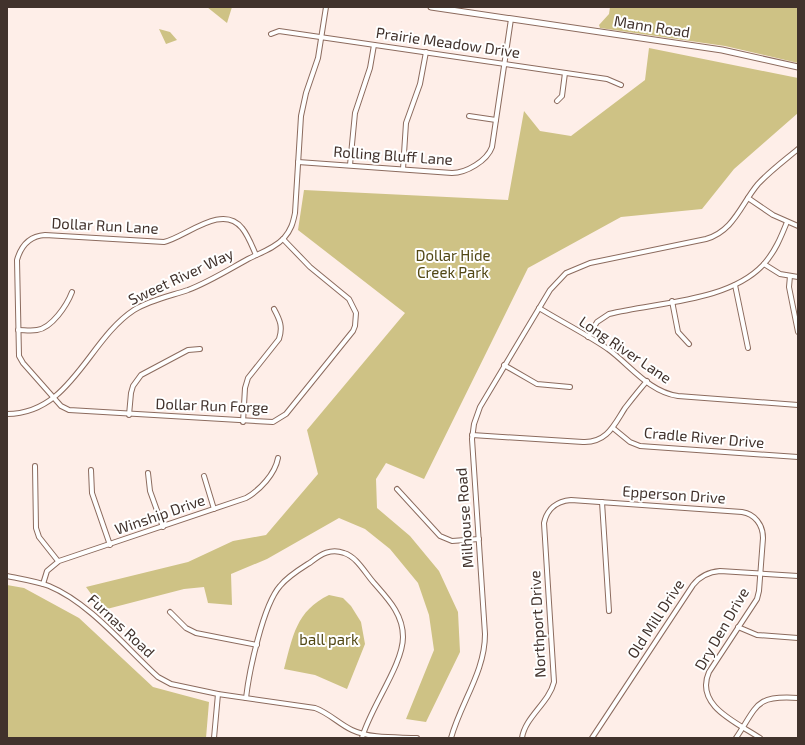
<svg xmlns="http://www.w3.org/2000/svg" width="805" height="745" font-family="'Exo 2',sans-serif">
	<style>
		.green { fill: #cec285 }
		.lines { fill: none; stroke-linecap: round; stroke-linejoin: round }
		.minor-casing { stroke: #8c6b5e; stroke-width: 6 }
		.major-casing { stroke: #8c6b5e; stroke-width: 7 }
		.minor { stroke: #fff; stroke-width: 4 }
		.major { stroke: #fff; stroke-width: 5 }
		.labels { text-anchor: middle; stroke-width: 4; stroke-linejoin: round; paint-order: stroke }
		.street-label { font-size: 15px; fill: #41322c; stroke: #fff }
		.park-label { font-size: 15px; fill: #514714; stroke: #fff }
	</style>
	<rect width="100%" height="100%" fill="#feeee8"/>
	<g class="green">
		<path d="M 207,7 L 232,7 L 227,23 Z"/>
		<path d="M 610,7 L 798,7 L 798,63 L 725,46 L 600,28 L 599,25 L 609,14 Z"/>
		<path d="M 159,29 L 170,32 L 177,40 L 166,44 Z"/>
		<path d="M 649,48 L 798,78 L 798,113 L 734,169 L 702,209 L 621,217 L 528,268 L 424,479 L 386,463 L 376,479 L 377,508 L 410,536 L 439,571 L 458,612 L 460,652 L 426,722 L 406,719 L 434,650 L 429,615 L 418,583 L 390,549 L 365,529 L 339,518 L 267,559 L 231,574 L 232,605 L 208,603 L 204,587 L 184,589 L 103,610 L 86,587 L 188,562 L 233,541 L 266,535 L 318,474 L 307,430 L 405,313 L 298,230 L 304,190 L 508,200 L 524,111 L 540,131 L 571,136 L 645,80 Z"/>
		<path d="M 7,585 L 24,588 L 79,618 L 153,687 L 209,702 L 206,738 L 7,738 Z"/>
		<path d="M 329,595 L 343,598 L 351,606 L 361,622 L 365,644 L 347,689 L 315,675 L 284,669 C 293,636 296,611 329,595 Z"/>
	</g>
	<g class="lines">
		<g class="minor-casing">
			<g id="minor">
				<path d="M 271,34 L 279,31 L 607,79 L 621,85"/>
				<path d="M 557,101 L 562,96 L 565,73"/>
				<path d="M 469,116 L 496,120"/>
				<path d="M 298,162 L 452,173 C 466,173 487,161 492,147 L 511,19"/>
				<path d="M 350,165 L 355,113 L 370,68 L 374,45"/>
				<path d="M 403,169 L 406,123 L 420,84 L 426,52"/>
				<path d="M 748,198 L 773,215 L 798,226"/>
				<path d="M 256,255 C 252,246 248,235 242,228 C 222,203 186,237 164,242 L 45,235 C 29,236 21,246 17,260 L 19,356 L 23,363 L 61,406 L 69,410 L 273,422 L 286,414 L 353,331 L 355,326 L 356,313 L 349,299 L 310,267 L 283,239"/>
				<path d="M 764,264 L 780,274 L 798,277"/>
				<path d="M 790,276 L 789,287 L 798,332"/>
				<path d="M 735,285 L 748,348"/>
				<path d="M 672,301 L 678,332 L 689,344"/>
				<path d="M 539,308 C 562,322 586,334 608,349 C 630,365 649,392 678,396 L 798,405"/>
				<path d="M 18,330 C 24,330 31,331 37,330 C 52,328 67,305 72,292"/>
				<path d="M 588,337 L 597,322 L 609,314 C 657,302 728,302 763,265 C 775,252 781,237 787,222"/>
				<path d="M 504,365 L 537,384 L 570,387"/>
				<path d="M 7,414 C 71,414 88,340 134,310 C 150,300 170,296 188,290 C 209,282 228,270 248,259 C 260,253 275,248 284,238 C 291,230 293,223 295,213 L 301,116 L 306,93 L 318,58 L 326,7"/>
				<path d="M 129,415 L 131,393 L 133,386 L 141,375 L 188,350 L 200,349"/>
				<path d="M 243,422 L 245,388 L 248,378 L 279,339 C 283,327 280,320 274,309"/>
				<path d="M 613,428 L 630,442 L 640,446 L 798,457"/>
				<path d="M 472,435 L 583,442 C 607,443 614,425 625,408 C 632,399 639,390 647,381"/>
				<path d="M 35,466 L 36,528 L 39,537 L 58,561"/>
				<path d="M 91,470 L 92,493 L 110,545"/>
				<path d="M 148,473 L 150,491 L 163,527"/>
				<path d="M 204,476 L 214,509"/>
				<path d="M 397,489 L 440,536 L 452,541 L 479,539"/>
				<path d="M 602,502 L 609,611"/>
				<path d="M 7,576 C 21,579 36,581 49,586 C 90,603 125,647 158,677 L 171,684 L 218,694 L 315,708 C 329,713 339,724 352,730 C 371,739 396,737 417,738"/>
				<path d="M 43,584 L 47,571 L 59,561 L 246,498 C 260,490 275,474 278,458"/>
				<path d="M 170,612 L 186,628 L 196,633 L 257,645"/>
				<path d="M 738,627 L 757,635 L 798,638"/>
				<path d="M 246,698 C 249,672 263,605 280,586 C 288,576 300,569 311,562 C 321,554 331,548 344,553 C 357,557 365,573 374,583 C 388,599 403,614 403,637 C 403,665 370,708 362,738"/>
				<path d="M 214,738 L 218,694"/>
				<path d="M 451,738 C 461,702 485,672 485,634 L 472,439 L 474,424 L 480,407 L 550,290 L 566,273 L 590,263 L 706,239 C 734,231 741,204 758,184 C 770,171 785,160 798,149"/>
				<path d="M 522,738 C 525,717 549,703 554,682 L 544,523 C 547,509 557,501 571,500 L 742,512 C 755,514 763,525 763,538 L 759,591 L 757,599 L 709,672 C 694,706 738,723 760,738"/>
				<path d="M 592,738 L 693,585 C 700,576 708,572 720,571 L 798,576"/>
				<path d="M 736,738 C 758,705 755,695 798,698"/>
			</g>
		</g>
		<g class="major-casing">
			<path id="major" d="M 431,7 L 722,50 L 798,67"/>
		</g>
		<use href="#minor" class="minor"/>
		<use href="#major" class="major"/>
	</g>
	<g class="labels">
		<g class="street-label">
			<text transform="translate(652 27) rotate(9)" y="5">Mann Road</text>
			<text transform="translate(448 43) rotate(8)" y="5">Prairie Meadow Drive</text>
			<text transform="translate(393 156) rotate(4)" y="5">Rolling Bluff Lane</text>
			<text transform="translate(105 226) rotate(3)" y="5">Dollar Run Lane</text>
			<text transform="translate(181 277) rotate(-25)" y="5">Sweet River Way</text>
			<text transform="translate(625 350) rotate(34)" y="5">Long River Lane</text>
			<text transform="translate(212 406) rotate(2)" y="5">Dollar Run Forge</text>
			<text transform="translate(704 438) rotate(5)" y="5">Cradle River Drive</text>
			<text transform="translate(674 495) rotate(4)" y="5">Epperson Drive</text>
			<text transform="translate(160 515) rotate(-19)" y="5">Winship Drive</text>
			<text transform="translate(465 518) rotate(-94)" y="5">Milhouse Road</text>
			<text transform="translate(656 619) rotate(-57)" y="5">Old Mill Drive</text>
			<text transform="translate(538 624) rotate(-93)" y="5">Northport Drive</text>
			<text transform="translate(121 626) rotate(43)" y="5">Furnas Road</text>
			<text transform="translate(722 629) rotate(-60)" y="5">Dry Den Drive</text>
		</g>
		<g class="park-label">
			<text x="453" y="261">Dollar Hide<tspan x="453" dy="17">Creek Park</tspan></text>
			<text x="329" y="645">ball park</text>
		</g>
	</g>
	<rect width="805" height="745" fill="none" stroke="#41322c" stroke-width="16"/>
</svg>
